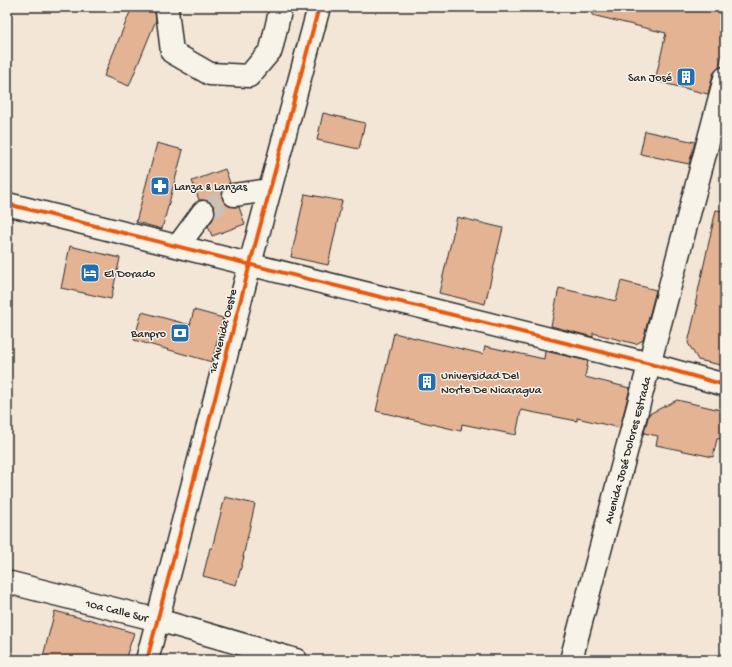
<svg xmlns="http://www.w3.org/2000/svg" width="732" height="667" font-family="'Gochi Hand',sans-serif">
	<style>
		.building { fill: #e3b394; stroke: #2b2b2b }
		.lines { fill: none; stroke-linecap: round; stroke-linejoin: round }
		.minor-tunnel { stroke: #cbc1b5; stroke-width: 22; stroke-dasharray: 22 11; stroke-linecap: butt }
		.minor-casing { stroke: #2b2b2b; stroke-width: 25 }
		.minor { stroke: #f7f3e8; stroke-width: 22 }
		.cycleway-casing { stroke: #f7f3e8; stroke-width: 6 }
		.cycleway { stroke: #e8590c; stroke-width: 4 }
		.labels { text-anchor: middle; stroke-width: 3; stroke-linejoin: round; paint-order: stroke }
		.poi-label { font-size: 12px; fill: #2b2b2b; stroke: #f7f3e8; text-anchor: start }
		.street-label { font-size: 12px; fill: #2b2b2b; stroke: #f7f3e8 }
	</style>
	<rect width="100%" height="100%" fill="#f3e6d7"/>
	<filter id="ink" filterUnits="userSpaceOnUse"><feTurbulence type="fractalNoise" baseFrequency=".025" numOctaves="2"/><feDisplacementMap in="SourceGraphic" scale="8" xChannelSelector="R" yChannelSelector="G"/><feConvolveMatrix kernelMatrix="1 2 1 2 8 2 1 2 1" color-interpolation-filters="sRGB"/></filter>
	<g filter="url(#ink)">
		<g class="building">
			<path d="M 132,7 L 154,7 L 156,20 L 129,86 L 104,76 Z"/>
			<path d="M 593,7 L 706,7 L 725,11 L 725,40 L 719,68 L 716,70 L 713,74 L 708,94 L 655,81 L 666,33 L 592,15 Z"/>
			<path d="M 323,113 L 365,123 L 359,149 L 317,140 Z"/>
			<path d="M 645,131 L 695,142 L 689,164 L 640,154 Z"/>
			<path d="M 157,143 L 183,150 L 162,229 L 136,222 Z"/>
			<path d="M 225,169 L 230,183 L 226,185 L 223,190 L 222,197 L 224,202 L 229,206 L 239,207 L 245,224 L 212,236 L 208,226 L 213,219 L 215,214 L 215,207 L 210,202 L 205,200 L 199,200 L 192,181 Z"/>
			<path d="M 305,194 L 342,201 L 328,265 L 291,257 Z"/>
			<path d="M 716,210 L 725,211 L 725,366 L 698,360 L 688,343 L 697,305 L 695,305 Z"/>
			<path d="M 457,217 L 503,228 L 485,304 L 439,293 Z"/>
			<path d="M 70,246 L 120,258 L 111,299 L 61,288 Z"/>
			<path d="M 621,281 L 656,290 L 643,340 L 636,344 L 593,333 L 593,337 L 551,326 L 559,288 L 616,301 Z"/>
			<path d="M 194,310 L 223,318 L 212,362 L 134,340 L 142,312 L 190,325 Z"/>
			<path d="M 394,333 L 483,354 L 485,346 L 544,359 L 545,351 L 588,361 L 585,377 L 630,388 L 620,428 L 577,418 L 577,421 L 521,410 L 516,435 L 462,424 L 461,431 L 376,411 Z"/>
			<path d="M 677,400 L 725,411 L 725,438 L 717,439 L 713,457 L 656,445 L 658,436 L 644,433 L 649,414 Z"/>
			<path d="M 225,497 L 255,504 L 243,557 L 244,557 L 236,585 L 203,576 L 210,548 L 212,548 Z"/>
			<path d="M 55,611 L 88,620 L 88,619 L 134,633 L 125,660 L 42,660 Z"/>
		</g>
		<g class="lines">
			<path class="minor-tunnel" d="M 203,212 L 234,195"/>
			<g class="minor-casing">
				<g id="minor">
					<path d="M 167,7 L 167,10 L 172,52 L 210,74 L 249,76 L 271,50 L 281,7"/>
					<path d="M 234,195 L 270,190"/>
					<path d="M 7,204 L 650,364 L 725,385"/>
					<path d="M 178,246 L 203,212"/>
					<path d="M 7,582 L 158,620 L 296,660"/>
					<path d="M 147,660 L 250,264 L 319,7"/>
					<path d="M 571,660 L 725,78"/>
				</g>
			</g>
			<use href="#minor" class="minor"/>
			<g class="cycleway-casing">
				<g id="cycleway">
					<path d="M 7,204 L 650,364 L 725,385"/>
					<path d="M 147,660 L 250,264 L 319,7"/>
				</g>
			</g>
			<use href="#cycleway" class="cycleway"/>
		</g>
	</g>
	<defs>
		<g id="building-square" transform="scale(1)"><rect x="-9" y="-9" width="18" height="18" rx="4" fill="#1f6fb2" stroke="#f7f3e8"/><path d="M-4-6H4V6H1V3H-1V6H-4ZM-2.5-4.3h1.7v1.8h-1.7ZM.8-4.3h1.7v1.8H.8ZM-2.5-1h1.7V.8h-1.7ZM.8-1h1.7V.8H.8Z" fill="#fff"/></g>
		<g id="pharmacy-square" transform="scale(1)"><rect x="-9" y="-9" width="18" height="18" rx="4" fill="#1f6fb2" stroke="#f7f3e8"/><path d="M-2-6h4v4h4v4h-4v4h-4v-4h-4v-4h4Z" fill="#fff"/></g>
		<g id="hotel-square" transform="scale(1)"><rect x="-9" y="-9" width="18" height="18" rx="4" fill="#1f6fb2" stroke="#f7f3e8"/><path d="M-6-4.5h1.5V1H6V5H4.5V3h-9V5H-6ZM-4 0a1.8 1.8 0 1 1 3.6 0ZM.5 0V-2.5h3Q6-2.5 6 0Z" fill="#fff"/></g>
		<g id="bank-square" transform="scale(1)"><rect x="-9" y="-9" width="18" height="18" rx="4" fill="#1f6fb2" stroke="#f7f3e8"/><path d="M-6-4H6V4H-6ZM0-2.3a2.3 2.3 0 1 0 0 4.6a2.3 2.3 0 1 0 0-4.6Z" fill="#fff"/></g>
	</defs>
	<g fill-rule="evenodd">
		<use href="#building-square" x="686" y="77"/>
		<use href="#pharmacy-square" x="160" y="186"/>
		<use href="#hotel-square" x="90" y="273"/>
		<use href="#bank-square" x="180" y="333"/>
		<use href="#building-square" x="427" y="382"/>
	</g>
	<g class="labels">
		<g class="poi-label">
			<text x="672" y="81" text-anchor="end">San José</text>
			<text x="174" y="190">Lanza &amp; Lanzas</text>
			<text x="104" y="277">El Dorado</text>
			<text x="166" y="337" text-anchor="end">Banpro</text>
			<text x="441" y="379">Universidad Del<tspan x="441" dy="14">Norte De Nicaragua</tspan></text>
		</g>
		<g class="street-label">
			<text transform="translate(222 331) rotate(-76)" y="4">1a Avenida Oeste</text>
			<text transform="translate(627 450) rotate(-75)" y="4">Avenida José Dolores Estrada</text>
			<text transform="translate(117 610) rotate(14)" y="4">10a Calle Sur</text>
		</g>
	</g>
	<rect width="732" height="667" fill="none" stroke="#f7f3e8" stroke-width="24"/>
	<rect x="12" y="12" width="708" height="643" fill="none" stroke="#2b2b2b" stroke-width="1.5" filter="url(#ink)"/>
</svg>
